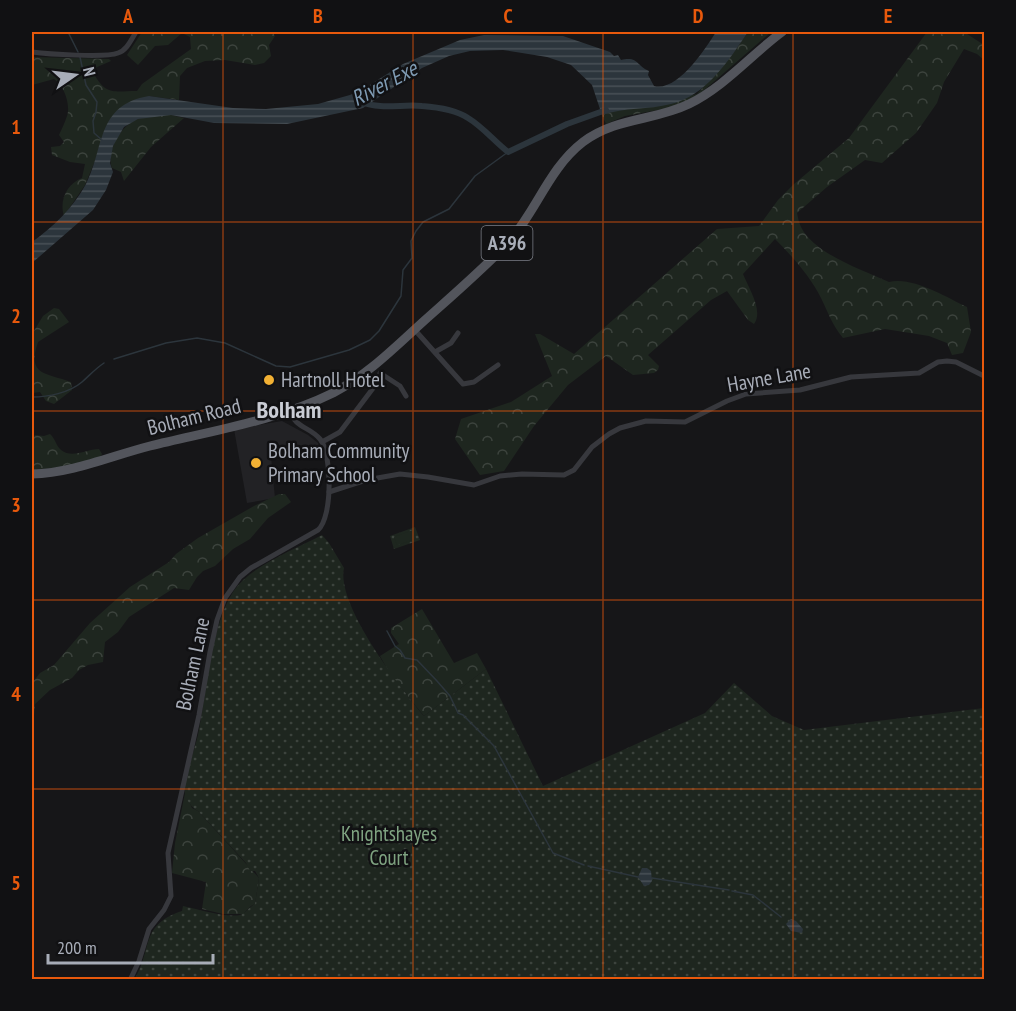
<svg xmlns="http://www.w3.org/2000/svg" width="1016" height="1011" font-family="'PT Sans Narrow',sans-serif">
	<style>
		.built { fill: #222225 }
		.forest { fill: url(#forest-crowns) }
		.park { fill: url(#park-dots) }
		.garden { fill: #1e261f }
		.water { fill: url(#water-rules) }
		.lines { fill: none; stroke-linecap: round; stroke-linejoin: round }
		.stream { stroke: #2c353c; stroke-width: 1.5 }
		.canal { stroke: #2c353c; stroke-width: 6 }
		.minor { stroke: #37383d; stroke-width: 5 }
		.primary { stroke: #53555c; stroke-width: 9 }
		.grid { fill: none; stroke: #e8590c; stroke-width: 1.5; stroke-opacity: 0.55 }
		.poi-dot { fill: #f2b134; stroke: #111113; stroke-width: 2 }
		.labels { text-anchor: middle; stroke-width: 5; stroke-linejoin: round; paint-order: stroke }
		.shield { fill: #111113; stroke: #7b7e86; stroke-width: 1.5 }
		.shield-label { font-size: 20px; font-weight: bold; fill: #a8adb8 }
		.street-label { font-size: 21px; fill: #a8adb8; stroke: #111113 }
		.poi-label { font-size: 21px; fill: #a8adb8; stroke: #111113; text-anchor: start }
		.park-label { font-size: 21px; fill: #7fa381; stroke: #111113 }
		.water-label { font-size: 22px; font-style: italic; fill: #7f9bb3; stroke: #111113 }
		.quarter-label { font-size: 24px; font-weight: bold; fill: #c9ccd4; stroke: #111113 }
		.neatline { fill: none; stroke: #e8590c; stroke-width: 2 }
		.grid-label { font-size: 20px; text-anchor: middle; font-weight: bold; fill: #e8590c }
	</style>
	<defs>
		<pattern id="forest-crowns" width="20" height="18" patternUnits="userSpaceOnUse" patternTransform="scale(1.5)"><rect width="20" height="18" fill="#1e261f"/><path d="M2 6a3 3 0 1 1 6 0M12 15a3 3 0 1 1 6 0" fill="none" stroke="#3c433d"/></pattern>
		<pattern id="park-dots" width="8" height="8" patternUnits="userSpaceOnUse" patternTransform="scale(1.5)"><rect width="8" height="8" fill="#1e261f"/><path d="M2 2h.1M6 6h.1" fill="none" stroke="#3c433d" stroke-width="1.8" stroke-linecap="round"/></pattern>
		<pattern id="water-rules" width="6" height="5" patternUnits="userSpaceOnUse" patternTransform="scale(1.5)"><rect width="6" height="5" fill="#2c353c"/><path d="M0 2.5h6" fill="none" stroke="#485056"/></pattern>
	</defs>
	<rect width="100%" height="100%" fill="#161618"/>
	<path class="built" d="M 282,421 L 308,435 L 318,443 L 320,448 L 271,457 L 275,498 L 247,503 L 234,429 Z"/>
	<g class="forest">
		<path d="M 142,32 L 273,32 L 275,36 L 269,45 L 271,56 L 264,63 L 255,65 L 225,60 L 205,61 L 187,68 L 180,76 L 179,100 L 149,96 L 97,156 L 85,185 L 64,216 C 59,200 67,184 82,178 L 85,164 L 70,162 L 52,155 L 51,147 L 60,146 L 64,142 L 59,135 C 62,129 65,122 67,116 C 71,105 64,85 54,79 L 32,85 L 32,57 L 109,59 L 111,61 L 97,67 L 94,74 C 106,96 115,91 137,91 L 142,84 L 191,49 L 190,37 L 182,33 L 168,45 L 155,46 L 138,65 L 127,55 Z"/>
		<path d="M 748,32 L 771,32 L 702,92 L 688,101 L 669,108 L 625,116 L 606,124 L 602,115 L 615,110 L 697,94 L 731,56 Z"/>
		<path d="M 927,32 L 964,32 L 984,45 L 984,60 L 977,54 L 964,49 L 944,82 L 937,103 L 916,133 L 882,163 L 865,160 L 827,187 L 797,213 C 798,218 799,223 801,227 C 814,254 863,270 889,282 C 912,276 946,297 967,307 L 971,332 L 963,353 L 952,355 L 947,343 L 929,336 L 885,329 L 843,338 C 831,323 829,314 821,298 C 810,276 792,256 775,239 L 743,274 C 748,287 764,311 754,324 L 748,320 L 727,291 L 711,300 L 648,355 L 659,366 L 658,370 L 654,373 L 633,375 L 606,356 L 568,385 L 534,426 L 504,471 L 480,475 L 455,439 L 461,419 L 511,402 L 552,376 L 535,334 L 540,334 L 574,354 L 717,229 L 759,226 L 778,200 L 794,184 L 849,138 Z"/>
		<path d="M 158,115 L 171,115 L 184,118 L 151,147 L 124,181 L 121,172 L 112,168 C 106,150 121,125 138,119 C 144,117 152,116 158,115 Z"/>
		<path d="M 54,308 L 59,309 L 69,322 L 38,342 C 26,376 47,373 71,382 L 72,390 L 54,404 L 46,401 L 40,392 L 32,393 L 32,334 L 43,316 Z"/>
		<path d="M 50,434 C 55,438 56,446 61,450 C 72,459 87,449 99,449 L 102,454 L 99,459 L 63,467 L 32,470 L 33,445 L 32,439 L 35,435 L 44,436 Z"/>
		<path d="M 279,494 L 285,494 L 291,502 L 268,518 L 250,539 L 233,549 L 215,566 L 203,571 L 197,577 L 189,590 L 174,588 L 129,617 L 118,632 L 105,642 L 103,662 L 88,665 L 79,670 L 72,678 L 50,690 L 35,704 L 34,715 L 32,716 L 32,683 L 40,673 L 54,665 L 90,623 L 130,587 L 169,562 L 176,554 L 198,538 L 254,506 Z"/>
		<path d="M 422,609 L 454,663 L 477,653 L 486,669 L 424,716 L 390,674 L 380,656 L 399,644 L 391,633 L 391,628 Z"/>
		<path d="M 185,793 L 192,808 L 198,811 L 259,878 L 255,904 L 251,906 L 243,914 L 223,914 L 202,909 L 206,882 L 172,873 L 175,843 Z"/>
	</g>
	<g class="park">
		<path d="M 415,527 L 420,540 L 394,549 L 390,536 Z"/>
		<path d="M 322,535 L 329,543 L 344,568 C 336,605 400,687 424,716 L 486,669 L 543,786 L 705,713 L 734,683 L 772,716 L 804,730 L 984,708 L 984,979 L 134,980 C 153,950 139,925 182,911 L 183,906 C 196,909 228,918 240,915 C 246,913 249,907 255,904 L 259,878 L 255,871 L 250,871 L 246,863 L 198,811 C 192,808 187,801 185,794 C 183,783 195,748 198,735 C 207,693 210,628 233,592 C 250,566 294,550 322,535 Z"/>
	</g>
	<path class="garden" d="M 413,530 L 416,539 L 397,545 L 394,537 Z"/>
	<g class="water">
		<path d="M 716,32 L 748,32 C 729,60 706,96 671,104 C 648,110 625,107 602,115 L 592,85 L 571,65 L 547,57 L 503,50 L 470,51 L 449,56 L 422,68 L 363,108 L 287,124 L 214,123 L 171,115 L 138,119 L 124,127 L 113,146 L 110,163 L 113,172 L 106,190 L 93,210 L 32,263 L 32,242 C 53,227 73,208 86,184 C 105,147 96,105 149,96 L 233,108 L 266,109 L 318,104 L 357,93 L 403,64 L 460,40 L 484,35 L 563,36 L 610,52 L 614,56 L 618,55 L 621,60 C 639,56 636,66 649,71 L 648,75 L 654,86 C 678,92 705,49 716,32 Z"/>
		<path d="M 642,868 L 647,868 L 651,871 L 652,881 L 649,885 L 644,886 L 638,877 Z"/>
		<path d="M 791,919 L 796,921 L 803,929 L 802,933 L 791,931 L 786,924 Z"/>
	</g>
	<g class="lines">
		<g class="stream">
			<path d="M 68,32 L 78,52"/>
			<path d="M 80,57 L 86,85 L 97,102 L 96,112 L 93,121 L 94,133 L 102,140"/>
			<path d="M 114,359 L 166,343 L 197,338 L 225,343 L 276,366 L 290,367 L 349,350 L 370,340 L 379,331 L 401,296 L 403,270 L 412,258 L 411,241 L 416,231 L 423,222 L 449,209 L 475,176 L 508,152"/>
			<path d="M 32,397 C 48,397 69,393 82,382 C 90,375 95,369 104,363"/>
			<path d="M 387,631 L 395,646 L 400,650 L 405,658 L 417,660 L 437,681 L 450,696 L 458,713 L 463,715 L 494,746 L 553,853 L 584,865"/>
			<path d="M 588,866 L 638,877"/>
			<path d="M 652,878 L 729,890"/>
			<path d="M 732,891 L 753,895 L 781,917"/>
		</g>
		<path class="canal" d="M 361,102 C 381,110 402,104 422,106 C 436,107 456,110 468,118 C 483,127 494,141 508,152 L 567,124 L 606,110"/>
		<g class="minor">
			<path d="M 32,52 C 47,54 106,58 118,53 C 127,50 131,40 136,32"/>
			<path d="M 414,329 L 463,384 L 474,382 L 498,365"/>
			<path d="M 435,352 L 451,343 L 458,333"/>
			<path d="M 380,373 L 400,386 L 406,396"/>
			<path d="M 322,442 L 340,432 L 383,375"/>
			<path d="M 329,492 L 366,480 L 400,474 L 428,477 L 474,485 L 500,476 L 522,474 L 564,475 L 574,470 L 592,447 L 609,434 L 620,428 L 646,421 L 685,422 L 727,401 L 746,394 L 800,390 L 851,377 L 919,373 L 938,362 L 947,361 L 956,362 L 984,376"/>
			<path d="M 130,980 L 139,961 L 149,929 L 164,910 L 171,896 L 168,853 L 199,715 L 210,652 L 217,620 L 225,598 L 240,577 L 251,568 L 318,530 C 333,517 332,453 320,439 C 309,426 296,429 289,410"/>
		</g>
		<path class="primary" d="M 32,474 C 72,473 111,456 150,446 C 211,431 276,421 333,393 C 369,374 395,347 425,320 C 453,295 482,270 508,243 C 536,212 549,168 583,142 C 617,117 654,121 689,104 C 724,87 751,55 782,32"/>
	</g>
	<path class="grid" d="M 223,32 L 223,980M 413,32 L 413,980M 603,32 L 603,980M 793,32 L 793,980M 32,222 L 984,222M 32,411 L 984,411M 32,600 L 984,600M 32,789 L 984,789"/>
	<g class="poi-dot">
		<circle cx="269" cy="380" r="6"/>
		<circle cx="256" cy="463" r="6"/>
	</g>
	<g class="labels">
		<rect class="shield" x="481.5" y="226" width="51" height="34" rx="4.5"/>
		<g class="shield-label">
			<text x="507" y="250">A396</text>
		</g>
		<g class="street-label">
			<text transform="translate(769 378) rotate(-10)" y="7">Hayne Lane</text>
			<text transform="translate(194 417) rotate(-14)" y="7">Bolham Road</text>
			<text transform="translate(193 664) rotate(-78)" y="7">Bolham Lane</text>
		</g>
		<g class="poi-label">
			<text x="281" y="387">Hartnoll Hotel</text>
			<text x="268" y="458">Bolham Community<tspan x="268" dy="24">Primary School</tspan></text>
		</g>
		<g class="park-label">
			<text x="389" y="841">Knightshayes<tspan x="389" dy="24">Court</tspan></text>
		</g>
		<g class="water-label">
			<text transform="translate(384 83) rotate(-28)" y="8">River Exe</text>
		</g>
		<g class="quarter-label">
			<text x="289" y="418">Bolham</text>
		</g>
	</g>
	<rect width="1016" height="1011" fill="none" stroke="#111113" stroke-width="66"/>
	<g transform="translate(75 75) rotate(76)" stroke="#111113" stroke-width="4.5" paint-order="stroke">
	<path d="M0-4.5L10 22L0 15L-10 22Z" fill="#a8adb8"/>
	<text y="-9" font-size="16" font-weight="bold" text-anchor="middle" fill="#a8adb8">N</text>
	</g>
	<path d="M48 954v9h165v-9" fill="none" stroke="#a8adb8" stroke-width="3"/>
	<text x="57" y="954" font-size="18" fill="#a8adb8" stroke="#111113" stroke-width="4.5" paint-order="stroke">200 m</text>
	<rect x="33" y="33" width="950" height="945" class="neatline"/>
	<g class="grid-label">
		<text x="128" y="23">A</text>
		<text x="318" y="23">B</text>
		<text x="508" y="23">C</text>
		<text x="698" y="23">D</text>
		<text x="888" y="23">E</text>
		<text x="16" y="134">1</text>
		<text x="16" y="323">2</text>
		<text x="16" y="512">3</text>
		<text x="16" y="701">4</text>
		<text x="16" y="890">5</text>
	</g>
</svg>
